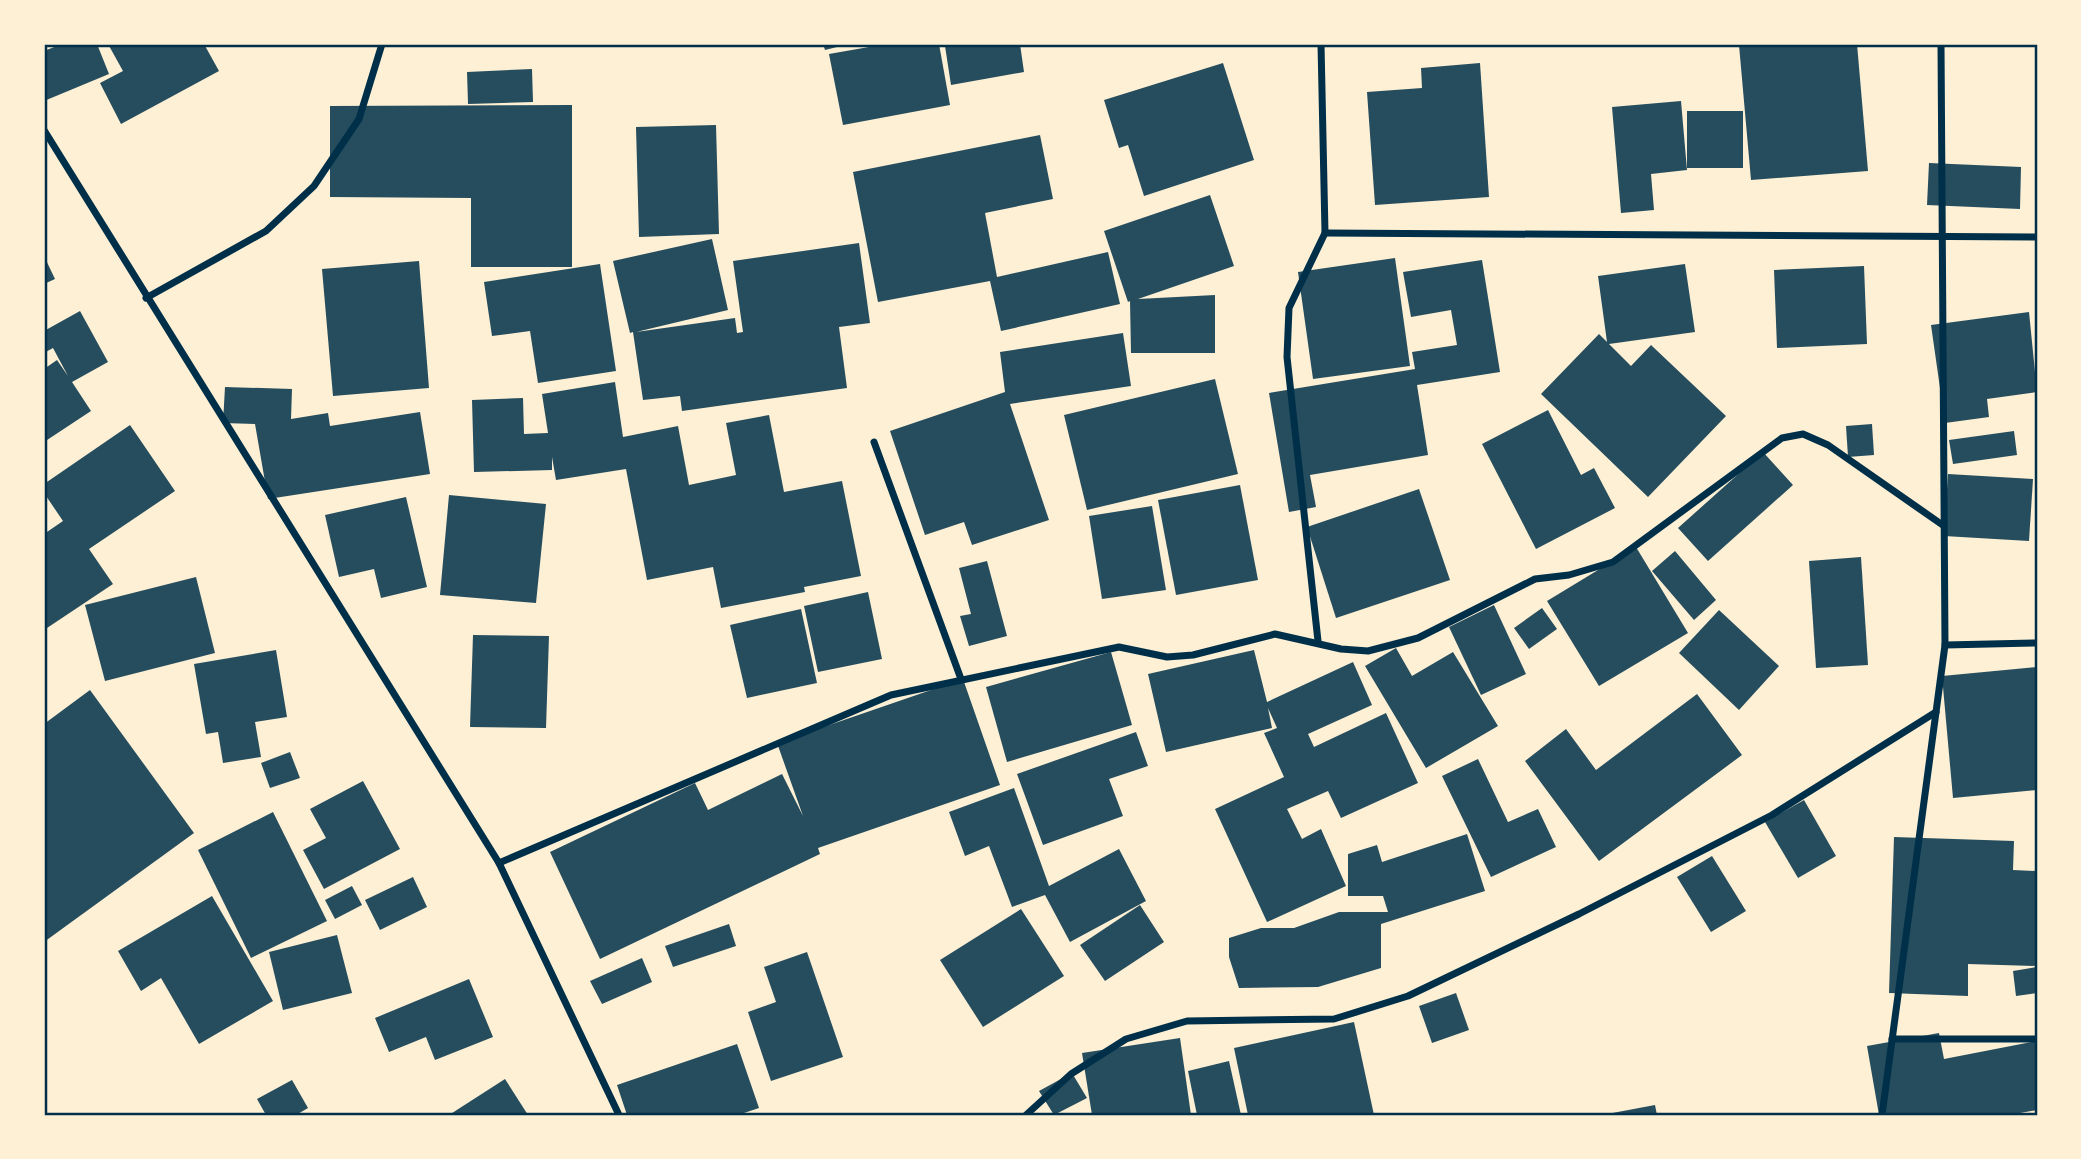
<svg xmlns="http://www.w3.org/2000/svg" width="2081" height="1159" font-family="'IBM Plex Sans',sans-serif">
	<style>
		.building { fill: #264d5e }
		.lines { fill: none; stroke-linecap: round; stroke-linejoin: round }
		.minor { stroke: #003049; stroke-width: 7 }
		.neatline { fill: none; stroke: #003049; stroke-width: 2.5 }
	</style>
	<rect width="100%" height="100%" fill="#fdf0d5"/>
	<g class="building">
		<path d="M 62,44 L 97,44 L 109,74 L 44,101 L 44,51 Z"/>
		<path d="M 108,44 L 204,44 L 219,71 L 121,124 L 100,83 L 123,71 Z"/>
		<path d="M 823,44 L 845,44 L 845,45 L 825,50 Z"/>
		<path d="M 886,44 L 939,44 L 950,105 L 843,125 L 829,54 Z"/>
		<path d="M 957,44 L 1020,44 L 1024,72 L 951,85 L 945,46 Z"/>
		<path d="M 1757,44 L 1857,44 L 1868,171 L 1751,180 L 1739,45 Z"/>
		<path d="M 1223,63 L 1254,160 L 1144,196 L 1128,145 L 1119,148 L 1104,100 Z"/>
		<path d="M 1480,63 L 1489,197 L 1375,205 L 1367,92 L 1422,88 L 1421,68 Z"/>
		<path d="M 532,69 L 533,102 L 468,104 L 467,72 Z"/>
		<path d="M 1681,101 L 1687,170 L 1651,174 L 1654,210 L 1621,213 L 1612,107 Z"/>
		<path d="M 572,105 L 572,267 L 471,267 L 471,198 L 330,197 L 330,106 Z"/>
		<rect x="1687" y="111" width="56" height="57"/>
		<path d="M 716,125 L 719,234 L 639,237 L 636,127 Z"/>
		<path d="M 1040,135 L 1053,199 L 985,213 L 997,277 L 1108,252 L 1120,304 L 1001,331 L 990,281 L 878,302 L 853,172 Z"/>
		<path d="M 1929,163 L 2021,167 L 2020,209 L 1927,205 Z"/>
		<path d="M 1210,195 L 1234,266 L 1138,299 L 1215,295 L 1215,353 L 1131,353 L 1130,301 L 1128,302 L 1104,231 Z"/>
		<path d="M 712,239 L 728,310 L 636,332 L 735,318 L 737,333 L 743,332 L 733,261 L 859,243 L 870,323 L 839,327 L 847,388 L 682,411 L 680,396 L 643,400 L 633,332 L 630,333 L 613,261 Z"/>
		<path d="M 44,256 L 55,279 L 44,284 Z"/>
		<path d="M 1395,258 L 1410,366 L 1313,379 L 1298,272 Z"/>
		<path d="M 1482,260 L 1500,372 L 1417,385 L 1428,455 L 1310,475 L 1316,507 L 1289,512 L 1269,393 L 1415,369 L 1412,352 L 1457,345 L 1451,310 L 1411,317 L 1403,272 Z"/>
		<path d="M 419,261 L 429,388 L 333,396 L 322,269 Z"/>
		<path d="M 600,264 L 616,371 L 538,383 L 530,331 L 492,336 L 484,282 Z"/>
		<path d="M 1685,264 L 1695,332 L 1609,344 L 1631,366 L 1651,345 L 1726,416 L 1648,497 L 1541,394 L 1599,334 L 1607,342 L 1598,276 Z"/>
		<path d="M 1864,266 L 1867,344 L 1777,348 L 1774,270 Z"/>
		<path d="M 80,311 L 108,362 L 72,382 L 91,411 L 44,442 L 44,369 L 57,360 L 68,376 L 53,348 L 44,353 L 44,331 Z"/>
		<path d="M 2029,312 L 2037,392 L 1987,399 L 1989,417 L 1945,423 L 1931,325 Z"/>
		<path d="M 1123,333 L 1131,386 L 1010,404 L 1049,520 L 972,545 L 964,522 L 925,535 L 890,431 L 1005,392 L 1000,352 Z"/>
		<path d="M 1215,379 L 1238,474 L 1087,510 L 1064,415 Z"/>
		<path d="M 615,382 L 623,437 L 678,426 L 689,485 L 736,475 L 726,423 L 769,415 L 784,492 L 842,481 L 861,576 L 804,587 L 805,592 L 721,608 L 713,567 L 647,580 L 626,469 L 556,480 L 552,457 L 552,470 L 474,472 L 472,400 L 523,398 L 524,434 L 548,433 L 542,394 Z"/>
		<path d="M 225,387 L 292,389 L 291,419 L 328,413 L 330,426 L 420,412 L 430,474 L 268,499 L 255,424 L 223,423 Z"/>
		<path d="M 1548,410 L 1581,475 L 1594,468 L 1615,508 L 1536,549 L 1482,444 Z"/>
		<path d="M 1872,424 L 1874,455 L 1848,457 L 1846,426 Z"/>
		<path d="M 130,425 L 175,491 L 89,549 L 113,584 L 44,630 L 44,534 L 63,521 L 44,493 L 44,484 Z"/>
		<path d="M 2014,431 L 2017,455 L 1953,464 L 1949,440 Z"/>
		<path d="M 1763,452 L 1793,485 L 1708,561 L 1678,528 Z"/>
		<path d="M 1948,474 L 2033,479 L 2029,541 L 1944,536 Z"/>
		<path d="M 1240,485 L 1258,580 L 1176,595 L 1158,500 Z"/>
		<path d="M 1419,489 L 1450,580 L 1336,618 L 1307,527 Z"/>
		<path d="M 449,495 L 546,504 L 536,603 L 440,595 Z"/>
		<path d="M 406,497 L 427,587 L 381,598 L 374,569 L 339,577 L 325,515 Z"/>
		<path d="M 1152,506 L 1166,590 L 1102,599 L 1089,516 Z"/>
		<path d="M 1636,547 L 1688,633 L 1599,686 L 1547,601 Z"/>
		<path d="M 1675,551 L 1716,600 L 1694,620 L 1652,571 Z"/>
		<path d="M 1861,557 L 1868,665 L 1816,668 L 1809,561 Z"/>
		<path d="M 987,561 L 1007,636 L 969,646 L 960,616 L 971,614 L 959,568 Z"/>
		<path d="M 196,577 L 215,653 L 105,681 L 85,605 Z"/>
		<path d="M 868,592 L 882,659 L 818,672 L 804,606 Z"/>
		<path d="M 1494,605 L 1526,674 L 1481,695 L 1449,627 Z"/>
		<path d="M 1542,608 L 1557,629 L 1529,649 L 1514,628 Z"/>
		<path d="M 801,609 L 817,683 L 747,698 L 730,625 Z"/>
		<path d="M 1719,610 L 1779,666 L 1739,710 L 1679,653 Z"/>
		<path d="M 473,635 L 549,636 L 546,728 L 470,727 Z"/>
		<path d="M 1396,648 L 1412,676 L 1453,652 L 1498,726 L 1426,768 L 1365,666 Z"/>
		<path d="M 276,650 L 287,717 L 255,722 L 261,757 L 223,763 L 218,732 L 206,734 L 194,664 Z"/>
		<path d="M 1254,650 L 1267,702 L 1353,662 L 1372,705 L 1308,734 L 1314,747 L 1386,713 L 1418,783 L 1341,818 L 1328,791 L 1287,809 L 1302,839 L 1321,829 L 1346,886 L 1267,922 L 1215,809 L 1284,777 L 1264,733 L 1277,728 L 1268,708 L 1272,728 L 1166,752 L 1148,674 Z"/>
		<path d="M 1111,652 L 1132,725 L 1007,762 L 986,687 Z"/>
		<path d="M 2037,667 L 2037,790 L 1953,798 L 1942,676 Z"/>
		<path d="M 963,679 L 1000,785 L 818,848 L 820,854 L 600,959 L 550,852 L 695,783 L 708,810 L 782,774 L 803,816 L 777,743 Z"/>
		<path d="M 90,690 L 194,833 L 44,942 L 44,724 Z"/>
		<path d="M 1697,694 L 1742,755 L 1599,861 L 1525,761 L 1566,729 L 1596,770 Z"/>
		<path d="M 1136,732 L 1148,766 L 1109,779 L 1123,816 L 1043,845 L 1017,774 Z"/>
		<path d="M 290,752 L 300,778 L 270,788 L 261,763 Z"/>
		<path d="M 1478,759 L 1508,822 L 1538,809 L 1556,847 L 1491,877 L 1442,776 Z"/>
		<path d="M 363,781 L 400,849 L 324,889 L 303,850 L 326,838 L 310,809 Z"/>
		<path d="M 1014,788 L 1049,886 L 1119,849 L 1146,901 L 1070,942 L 1045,895 L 1012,907 L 989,846 L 965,856 L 949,812 Z"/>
		<path d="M 1804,800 L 1836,856 L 1798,878 L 1765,822 Z"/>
		<path d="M 273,812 L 327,921 L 251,958 L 198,850 Z"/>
		<path d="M 1467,834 L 1485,891 L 1381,924 L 1381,968 L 1318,987 L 1239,988 L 1229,957 L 1229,938 L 1261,928 L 1294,928 L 1339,912 L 1388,912 L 1383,896 L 1348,896 L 1348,854 L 1377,845 L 1382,862 Z"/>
		<path d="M 1894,837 L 2014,841 L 2013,870 L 2037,871 L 2037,966 L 1968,964 L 1968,996 L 1889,993 Z"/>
		<path d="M 1712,856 L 1746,911 L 1711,932 L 1677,877 Z"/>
		<path d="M 413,877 L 427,907 L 380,930 L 365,900 Z"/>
		<path d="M 352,886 L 362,905 L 335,919 L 325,900 Z"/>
		<path d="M 212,896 L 273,1001 L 199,1044 L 161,978 L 141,991 L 118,951 Z"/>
		<path d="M 1140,905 L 1164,942 L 1105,981 L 1080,945 Z"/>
		<path d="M 1021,909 L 1064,976 L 983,1027 L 940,960 Z"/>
		<path d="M 729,924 L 736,946 L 673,967 L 665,946 Z"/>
		<path d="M 337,935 L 352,993 L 283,1010 L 269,952 Z"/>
		<path d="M 807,952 L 843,1057 L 771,1081 L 748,1012 L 776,1002 L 764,967 Z"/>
		<path d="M 642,958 L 652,982 L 602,1004 L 590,981 Z"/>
		<path d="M 2037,967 L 2037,993 L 2016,996 L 2013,971 Z"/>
		<path d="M 469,979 L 493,1037 L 435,1060 L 426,1037 L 389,1052 L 375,1018 Z"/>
		<path d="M 1456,993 L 1469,1030 L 1432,1043 L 1419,1006 Z"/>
		<path d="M 1354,1022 L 1374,1115 L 1248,1115 L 1234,1048 Z"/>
		<path d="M 1939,1033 L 1944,1059 L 2037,1041 L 2037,1110 L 2009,1115 L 1879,1115 L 1867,1046 Z"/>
		<path d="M 1180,1038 L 1191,1115 L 1092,1115 L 1082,1053 Z"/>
		<path d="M 737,1044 L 759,1108 L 738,1115 L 627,1115 L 617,1085 Z"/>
		<path d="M 1229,1061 L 1241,1115 L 1197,1115 L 1188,1071 Z"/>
		<path d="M 1072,1073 L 1087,1098 L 1054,1115 L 1039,1091 Z"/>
		<path d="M 505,1079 L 528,1115 L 449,1115 Z"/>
		<path d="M 292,1080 L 308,1108 L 296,1115 L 266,1115 L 257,1099 Z"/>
		<path d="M 1655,1105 L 1657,1115 L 1607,1115 L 1607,1114 Z"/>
	</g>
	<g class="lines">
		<g class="minor">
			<path d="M 44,130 L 499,863 L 619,1115"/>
			<path d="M 1325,233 L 2037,237"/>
			<path d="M 146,298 L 266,231 L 314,186 L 359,119 L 382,44"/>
			<path d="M 874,442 L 961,679"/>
			<path d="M 1318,641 L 1287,357 L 1289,308 L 1325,233 L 1321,44"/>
			<path d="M 1945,645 L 2037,643"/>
			<path d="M 499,863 L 891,695 L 1119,647 L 1167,657 L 1193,655 L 1275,634 L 1341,649 L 1368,651 L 1418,638 L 1535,579 L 1569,575 L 1613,562 L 1782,438 L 1803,434 L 1828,445 L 1944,526"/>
			<path d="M 1892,1039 L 2037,1039"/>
			<path d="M 1026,1115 L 1071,1074 L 1126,1039 L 1187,1021 L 1334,1019 L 1408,996 L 1579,914 L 1772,815 L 1936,712"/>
			<path d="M 1882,1115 L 1945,645 L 1941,44"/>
		</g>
	</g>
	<rect width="2081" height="1159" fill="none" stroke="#fdf0d5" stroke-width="91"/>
	<rect x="46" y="46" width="1990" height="1068" class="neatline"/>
</svg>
